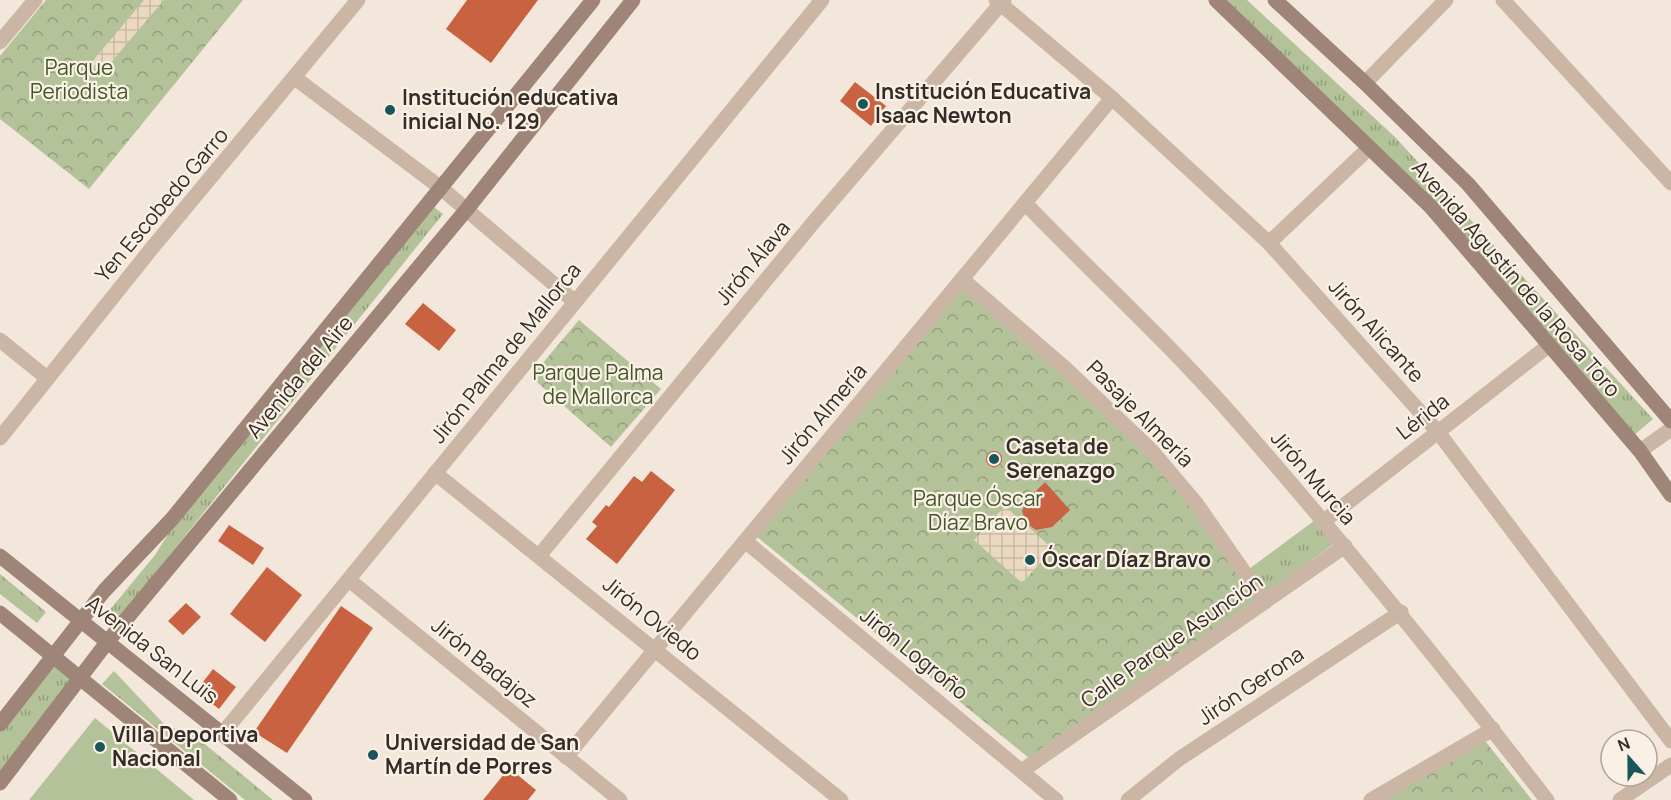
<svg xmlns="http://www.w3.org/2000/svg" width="1671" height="800" font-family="Manrope,sans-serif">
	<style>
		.grass { fill: url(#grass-tufts) }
		.park { fill: url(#park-crowns) }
		.garden { fill: #b4c299 }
		.plaza { fill: url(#plaza-grid) }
		.building { fill: #c96241 }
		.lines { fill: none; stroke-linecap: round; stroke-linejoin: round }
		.street { stroke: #cbb6a5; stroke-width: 15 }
		.secondary { stroke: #9e8577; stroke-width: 15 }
		.poi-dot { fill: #1b5559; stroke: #faf1e6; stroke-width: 2 }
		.labels { text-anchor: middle; stroke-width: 4.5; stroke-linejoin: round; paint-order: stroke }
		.park-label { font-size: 21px; fill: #45552a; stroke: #faf1e6 }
		.poi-label { font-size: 21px; font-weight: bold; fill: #362c27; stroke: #faf1e6; text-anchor: start }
		.street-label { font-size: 21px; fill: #362c27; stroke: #faf1e6 }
	</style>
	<defs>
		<pattern id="grass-tufts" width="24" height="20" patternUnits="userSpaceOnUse" patternTransform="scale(1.5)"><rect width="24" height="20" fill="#b4c299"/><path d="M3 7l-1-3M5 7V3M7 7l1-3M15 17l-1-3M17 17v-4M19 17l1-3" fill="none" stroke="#939e7d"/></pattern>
		<pattern id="park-crowns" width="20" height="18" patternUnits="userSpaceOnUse" patternTransform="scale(1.5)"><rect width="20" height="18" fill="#b4c299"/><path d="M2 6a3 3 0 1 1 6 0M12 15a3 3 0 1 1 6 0" fill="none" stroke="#939e7d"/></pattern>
		<pattern id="plaza-grid" width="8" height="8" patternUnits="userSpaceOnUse" patternTransform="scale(1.5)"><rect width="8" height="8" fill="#ebd8c0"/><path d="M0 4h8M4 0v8" fill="none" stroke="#cabaa5"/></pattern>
	</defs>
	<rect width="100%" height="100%" fill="#f2e7da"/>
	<g class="grass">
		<path d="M 1223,0 L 1247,0 L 1395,137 L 1653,419 L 1632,437 L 1417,186 Z"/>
		<path d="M 430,204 L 443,214 L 116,622 L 108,612 L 155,555 L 185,507 Z"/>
		<path d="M 1315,520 L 1335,543 L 1267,593 L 1249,569 Z"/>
		<path d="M 0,574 L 46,612 L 37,623 L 0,594 Z"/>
		<path d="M 52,663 L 74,681 L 0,777 L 0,730 Z"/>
		<path d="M 114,671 L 165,725 L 195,736 L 273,800 L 245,800 L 102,684 Z"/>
	</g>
	<g class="park">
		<path d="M 46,0 L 243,0 L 89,189 L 0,119 L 0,56 Z"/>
		<path d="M 959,283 L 1127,431 L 1190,505 L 1258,601 L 1029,758 L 751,532 Z"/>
		<path d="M 579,320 L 661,389 L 611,447 L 531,377 Z"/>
		<path d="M 1482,737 L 1532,800 L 1382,800 Z"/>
	</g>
	<path class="garden" d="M 95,718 L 194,800 L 29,800 Z"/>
	<g class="plaza">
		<path d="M 144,0 L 164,0 L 102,73 L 90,64 Z"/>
		<path d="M 1005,506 L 1053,549 L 1022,583 L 974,540 Z"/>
	</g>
	<g class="building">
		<path d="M 467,0 L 538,0 L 491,63 L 446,29 Z"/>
		<path d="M 855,82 L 886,106 L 871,126 L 840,101 Z"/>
		<path d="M 423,303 L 456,330 L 439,351 L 405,324 Z"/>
		<circle cx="994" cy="459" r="8"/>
		<path d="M 651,471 L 675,490 L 617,564 L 586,539 L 597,526 L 592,522 L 606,505 L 609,507 L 634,476 L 642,482 Z"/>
		<path d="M 1045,482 L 1070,510 L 1052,527 L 1036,530 L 1026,523 L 1022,511 L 1027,500 Z"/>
		<path d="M 229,525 L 264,548 L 253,565 L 218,541 Z"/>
		<path d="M 267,567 L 302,595 L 265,642 L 230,614 Z"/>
		<path d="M 186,603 L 201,617 L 183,635 L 168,621 Z"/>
		<path d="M 341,606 L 373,628 L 287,753 L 254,732 Z"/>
		<path d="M 213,669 L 236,687 L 219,709 L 196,691 Z"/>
		<path d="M 509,768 L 536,790 L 528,800 L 483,800 Z"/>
	</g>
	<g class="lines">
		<g class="street">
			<path d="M 996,0 L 1112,98 L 1269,243 L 1438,432 L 1671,741"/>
			<path d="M 1503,0 L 1671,183"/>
			<path d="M 0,42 L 35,0"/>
			<path d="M 295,78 L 441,188 L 575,302"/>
			<path d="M 1365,83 L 1446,0"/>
			<path d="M 1025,203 C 1093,274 1166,340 1231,414 C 1341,539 1445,668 1547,800"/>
			<path d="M 1269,243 L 1369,148"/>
			<path d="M 962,279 L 1066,369 L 1152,451 L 1196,503 L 1265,602"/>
			<path d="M 0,340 L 47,378"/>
			<path d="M 0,438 L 152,248 L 358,0"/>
			<path d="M 1640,451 L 1671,429"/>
			<path d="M 435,473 L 841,800"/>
			<path d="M 1324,521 L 1548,346"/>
			<path d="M 745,541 L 1056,800"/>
			<path d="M 539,556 L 812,224 L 1004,0"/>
			<path d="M 349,580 L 620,800"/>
			<path d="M 223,733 L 822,0"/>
			<path d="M 566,757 L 1112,98"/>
			<path d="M 1023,770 L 1345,546"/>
			<path d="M 1128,800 L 1179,759 L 1401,612"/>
			<path d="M 1371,800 L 1493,729"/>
			<path d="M 1620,800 L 1671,765"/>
		</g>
		<g class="secondary">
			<path d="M 1216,0 L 1431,207 L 1640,451 L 1671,495"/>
			<path d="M 1275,0 L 1365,83 L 1468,184 L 1671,421"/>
			<path d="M 0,556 L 305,800"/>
			<path d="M 0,613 L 230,800"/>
			<path d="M 0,724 L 104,591 L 172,519 L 593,0"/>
			<path d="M 0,783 L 108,641 L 467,209 L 633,0"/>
		</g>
	</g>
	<g class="poi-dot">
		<circle cx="863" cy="104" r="6"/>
		<circle cx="390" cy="110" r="6"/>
		<circle cx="994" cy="459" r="6"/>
		<circle cx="1030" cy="560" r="6"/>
		<circle cx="100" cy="747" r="6"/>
		<circle cx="373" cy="755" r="6"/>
	</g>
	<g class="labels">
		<g class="park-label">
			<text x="79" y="75">Parque<tspan x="79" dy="24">Periodista</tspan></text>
			<text x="598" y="380">Parque Palma<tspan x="598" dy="24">de Mallorca</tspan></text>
			<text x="978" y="506">Parque Óscar<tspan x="978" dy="24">Díaz Bravo</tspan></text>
		</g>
		<g class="poi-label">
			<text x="875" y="99">Institución Educativa<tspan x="875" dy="24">Isaac Newton</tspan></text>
			<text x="402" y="105">Institución educativa<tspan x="402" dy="24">inicial No. 129</tspan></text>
			<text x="1006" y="454">Caseta de<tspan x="1006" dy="24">Serenazgo</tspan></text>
			<text x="1042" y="567">Óscar Díaz Bravo</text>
			<text x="112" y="742">Villa Deportiva<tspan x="112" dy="24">Nacional</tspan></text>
			<text x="385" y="750">Universidad de San<tspan x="385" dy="24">Martín de Porres</tspan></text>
		</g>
		<g class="street-label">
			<text transform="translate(162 205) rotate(-50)" y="7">Yen Escobedo Garro</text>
			<text transform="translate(753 263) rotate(-50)" y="7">Jirón Álava</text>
			<text transform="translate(1516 279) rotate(49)" y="7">Avenida Agustín de la Rosa Toro</text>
			<text transform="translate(1376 331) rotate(48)" y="7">Jirón Alicante</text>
			<text transform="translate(506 353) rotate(-51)" y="7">Jirón Palma de Mallorca</text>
			<text transform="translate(300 377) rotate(-50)" y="7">Avenida del Aire</text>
			<text transform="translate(823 414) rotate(-50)" y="7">Jirón Almería</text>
			<text transform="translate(1140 414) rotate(45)" y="7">Pasaje Almería</text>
			<text transform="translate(1423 417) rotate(-38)" y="7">Lérida</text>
			<text transform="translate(1313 478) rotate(49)" y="7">Jirón Murcia</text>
			<text transform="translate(652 619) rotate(39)" y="7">Jirón Oviedo</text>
			<text transform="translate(1172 641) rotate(-35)" y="7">Calle Parque Asunción</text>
			<text transform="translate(152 650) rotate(38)" y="7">Avenida San Luis</text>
			<text transform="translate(914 654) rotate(39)" y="7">Jirón Logroño</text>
			<text transform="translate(484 663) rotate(39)" y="7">Jirón Badajoz</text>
			<text transform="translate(1251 686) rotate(-34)" y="7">Jirón Gerona</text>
		</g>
	</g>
	<g transform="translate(1629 758) rotate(339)"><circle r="28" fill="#faf1e6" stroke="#aca29a" stroke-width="1.5"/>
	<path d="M0-4.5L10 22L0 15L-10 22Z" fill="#1b5559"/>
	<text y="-9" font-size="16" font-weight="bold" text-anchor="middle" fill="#362c27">N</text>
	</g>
</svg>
